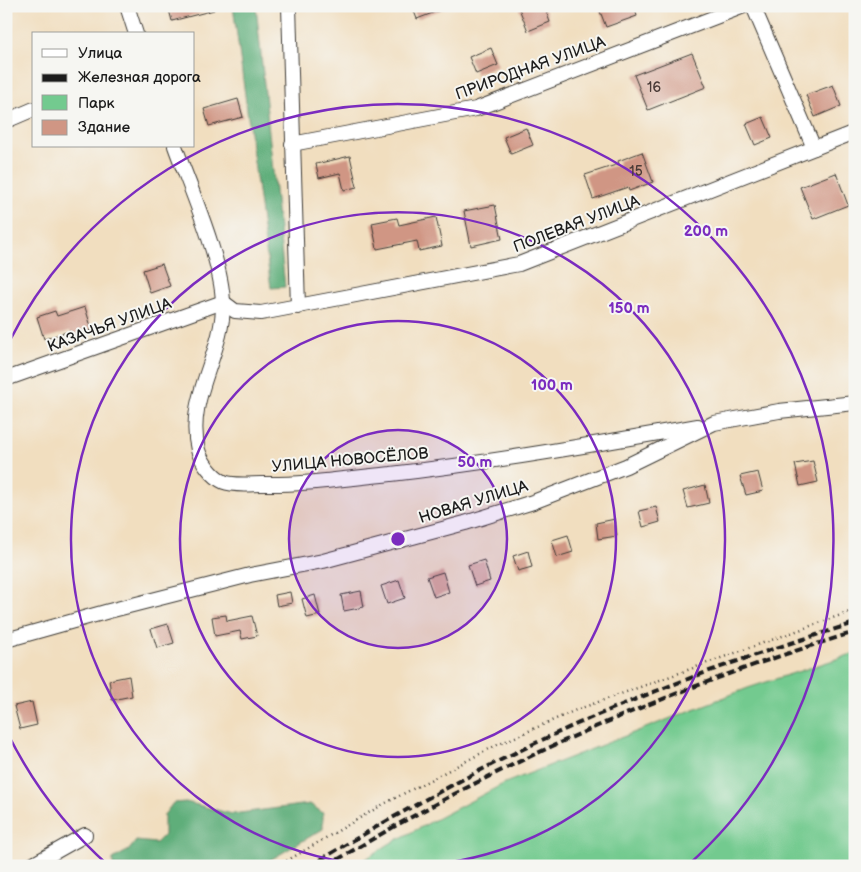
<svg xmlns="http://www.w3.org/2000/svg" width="861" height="872" font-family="'Balsamiq Sans',sans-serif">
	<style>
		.green { fill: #73ca8f; stroke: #487356 }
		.forest { fill: #5eae7a; stroke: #3d654b }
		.building { fill: #d09684 }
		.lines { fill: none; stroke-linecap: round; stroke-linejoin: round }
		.street-casing { stroke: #3c3934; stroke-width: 16 }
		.path { stroke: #3c3934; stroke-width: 2.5; stroke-dasharray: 1 4; stroke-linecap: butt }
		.street { stroke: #fff; stroke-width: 14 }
		.rail { stroke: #1c1c1c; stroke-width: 4; stroke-dasharray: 8 4; stroke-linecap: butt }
		.ring { fill: none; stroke: #7b2cbf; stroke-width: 2.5 }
		.labels { text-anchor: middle; stroke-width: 4; stroke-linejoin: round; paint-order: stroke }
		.number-label { font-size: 14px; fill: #493a36 }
		.street-label { font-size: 16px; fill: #1c1c1c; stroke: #f6f6f2 }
		.centre { fill: #7b2cbf; stroke: #f6f6f2; stroke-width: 2.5 }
		.ring-label { font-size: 15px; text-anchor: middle; font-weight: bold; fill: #7b2cbf; stroke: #f6f6f2; stroke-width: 4; stroke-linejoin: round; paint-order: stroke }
	</style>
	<rect width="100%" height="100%" fill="#f6f6f2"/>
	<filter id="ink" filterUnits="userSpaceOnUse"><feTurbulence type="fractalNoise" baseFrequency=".02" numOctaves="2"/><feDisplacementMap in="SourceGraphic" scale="10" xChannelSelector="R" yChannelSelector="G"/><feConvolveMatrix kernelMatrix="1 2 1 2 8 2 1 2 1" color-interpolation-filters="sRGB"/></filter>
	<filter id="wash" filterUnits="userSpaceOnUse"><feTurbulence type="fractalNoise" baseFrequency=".0096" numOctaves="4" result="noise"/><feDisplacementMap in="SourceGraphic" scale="20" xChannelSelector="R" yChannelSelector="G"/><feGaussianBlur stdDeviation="1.12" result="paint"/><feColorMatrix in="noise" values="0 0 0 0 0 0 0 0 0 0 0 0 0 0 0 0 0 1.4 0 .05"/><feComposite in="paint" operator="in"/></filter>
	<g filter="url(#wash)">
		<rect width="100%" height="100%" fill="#f1debf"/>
		<path class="green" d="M 855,653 L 855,866 L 355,866 L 389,844 L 505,783 L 748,688 Z"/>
		<g class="forest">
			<path d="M 233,6 L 256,6 L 285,287 L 271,288 Z"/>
			<path d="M 186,802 L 232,814 L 310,804 L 323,813 L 323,829 L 260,866 L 113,866 L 113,859 L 129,850 L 136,841 L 156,843 L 164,835 L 164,815 L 173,803 Z"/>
		</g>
		<g id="blocks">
			<g class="building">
				<path d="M 168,6 L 214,6 L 214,10 L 172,21 Z"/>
				<path d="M 412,6 L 448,6 L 448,7 L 417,19 Z"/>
				<path d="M 518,6 L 544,6 L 550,22 L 528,31 Z"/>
				<path d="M 598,6 L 634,6 L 637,16 L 606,27 Z"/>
				<path d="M 491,48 L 498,65 L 476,74 L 469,57 Z"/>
				<path d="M 692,53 L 706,87 L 648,110 L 634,75 Z"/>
				<path d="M 833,85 L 841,106 L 815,117 L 806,95 Z"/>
				<path d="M 238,99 L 243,117 L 209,126 L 204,109 Z"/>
				<path d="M 763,117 L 772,138 L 755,145 L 746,124 Z"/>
				<path d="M 526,128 L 533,145 L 511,154 L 504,137 Z"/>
				<path d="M 642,152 L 653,182 L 629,191 L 628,187 L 593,199 L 585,175 L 619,164 L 618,161 Z"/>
				<path d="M 350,156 L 357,187 L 344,190 L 340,173 L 319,178 L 316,164 Z"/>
				<path d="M 836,173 L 848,205 L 813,219 L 800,187 Z"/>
				<path d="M 495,205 L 502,239 L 471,246 L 464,211 Z"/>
				<path d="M 436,217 L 442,246 L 419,251 L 417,241 L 377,249 L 372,223 L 397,218 L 399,225 Z"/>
				<path d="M 162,264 L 170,286 L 150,293 L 143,270 Z"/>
				<path d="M 85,307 L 92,330 L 72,336 L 70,331 L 44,339 L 37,317 L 55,311 L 57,316 Z"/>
				<path d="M 813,461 L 818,482 L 800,486 L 795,464 Z"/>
				<path d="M 758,472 L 763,491 L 746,495 L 740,476 Z"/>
				<path d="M 705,485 L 709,503 L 688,508 L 683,491 Z"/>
				<path d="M 656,507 L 660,522 L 643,527 L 639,511 Z"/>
				<path d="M 615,519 L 617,536 L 598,539 L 596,523 Z"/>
				<path d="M 568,535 L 573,552 L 557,557 L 552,540 Z"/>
				<path d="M 528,551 L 532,567 L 518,571 L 513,556 Z"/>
				<path d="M 484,560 L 490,581 L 475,586 L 468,565 Z"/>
				<path d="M 443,572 L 449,592 L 434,597 L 427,577 Z"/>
				<path d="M 399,580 L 405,598 L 387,604 L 381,586 Z"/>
				<path d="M 361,591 L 364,607 L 344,611 L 341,595 Z"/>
				<path d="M 290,592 L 292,603 L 277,606 L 275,595 Z"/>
				<path d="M 315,595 L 320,615 L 307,618 L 302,599 Z"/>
				<path d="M 226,615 L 227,621 L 252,616 L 257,636 L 242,639 L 240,631 L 215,636 L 212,617 Z"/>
				<path d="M 168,624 L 174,643 L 157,648 L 151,629 Z"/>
				<path d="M 129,676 L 132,696 L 112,700 L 109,680 Z"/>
				<path d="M 32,702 L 37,725 L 20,729 L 14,706 Z"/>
			</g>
		</g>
	</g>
	<g filter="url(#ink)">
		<use href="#blocks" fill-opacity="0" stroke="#3c3934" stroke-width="1"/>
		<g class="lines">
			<g class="street-casing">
				<g id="street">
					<path d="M 127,6 L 136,34"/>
					<path d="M 289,6 L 298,307"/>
					<path d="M 753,6 L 814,148"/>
					<path d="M 6,121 L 34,109"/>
					<path d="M 292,144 L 476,109 L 744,6"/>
					<path d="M 175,146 C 190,188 222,260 223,303 C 224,354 185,398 198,450 C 201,461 213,477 224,482 C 233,486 251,484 261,484 C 305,485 348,478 391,474 C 494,462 596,444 698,426"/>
					<path d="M 6,379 L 223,302 L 235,311 L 261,313 L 519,264 L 855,132"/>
					<path d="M 6,640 L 109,611 L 250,575 L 323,561 L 465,523 L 533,502 L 626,466 L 714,423 L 779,411 L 855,403"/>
					<path d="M 30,866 L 85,835"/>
				</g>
			</g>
			<path class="path" d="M 278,866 L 382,805 L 495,746 L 576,710 L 855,610"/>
			<use href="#street" class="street"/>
			<g class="rail">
				<path d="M 310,866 C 390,818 472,772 557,733 C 653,689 753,654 855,623"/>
				<path d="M 327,866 C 494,764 668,689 855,632"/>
			</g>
		</g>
	</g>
	<circle cx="398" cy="539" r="109" fill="#7b2cbf" fill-opacity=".12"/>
	<g class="ring">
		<circle cx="398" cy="539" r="109"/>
		<circle cx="398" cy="539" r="218"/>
		<path d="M384 866A327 327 0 1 1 412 866"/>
		<path d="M109 866A436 436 0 0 1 8 734M8 344A436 436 0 1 1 687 866"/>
	</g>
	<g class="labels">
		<g class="number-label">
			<text x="654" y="92">16</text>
			<text x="636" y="176">15</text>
		</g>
		<g class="street-label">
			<text transform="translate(530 67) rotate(-20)" y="6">ПРИРОДНАЯ УЛИЦА</text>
			<text transform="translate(576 223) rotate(-21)" y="6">ПОЛЕВАЯ УЛИЦА</text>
			<text transform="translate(109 324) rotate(-20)" y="6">КАЗАЧЬЯ УЛИЦА</text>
			<text transform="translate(350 459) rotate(-5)" y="6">УЛИЦА НОВОСЁЛОВ</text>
			<text transform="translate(473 501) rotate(-17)" y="6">НОВАЯ УЛИЦА</text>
		</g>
	</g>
	<circle cx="398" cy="539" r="8" class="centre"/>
	<g class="ring-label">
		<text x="706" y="236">200 m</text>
		<text x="629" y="313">150 m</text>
		<text x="552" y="390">100 m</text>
		<text x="475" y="467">50 m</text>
	</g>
	<rect width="861" height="872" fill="none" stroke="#f6f6f2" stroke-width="25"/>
	<rect x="32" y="32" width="162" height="115" fill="#f6f6f2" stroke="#9f9f9c"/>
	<rect x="42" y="49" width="25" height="8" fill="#ffffff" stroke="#9f9f9c"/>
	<text x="78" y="58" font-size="15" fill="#1c1c1c">Улица</text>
	<rect x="42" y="74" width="25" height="8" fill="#1c1c1c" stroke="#9f9f9c"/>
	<text x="78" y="82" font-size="15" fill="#1c1c1c">Железная дорога</text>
	<rect x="42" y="95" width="25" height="15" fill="#73ca8f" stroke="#9f9f9c"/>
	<text x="78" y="108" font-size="15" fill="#1c1c1c">Парк</text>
	<rect x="42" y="120" width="25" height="15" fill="#d09684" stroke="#9f9f9c"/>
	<text x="78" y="132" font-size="15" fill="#1c1c1c">Здание</text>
</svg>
